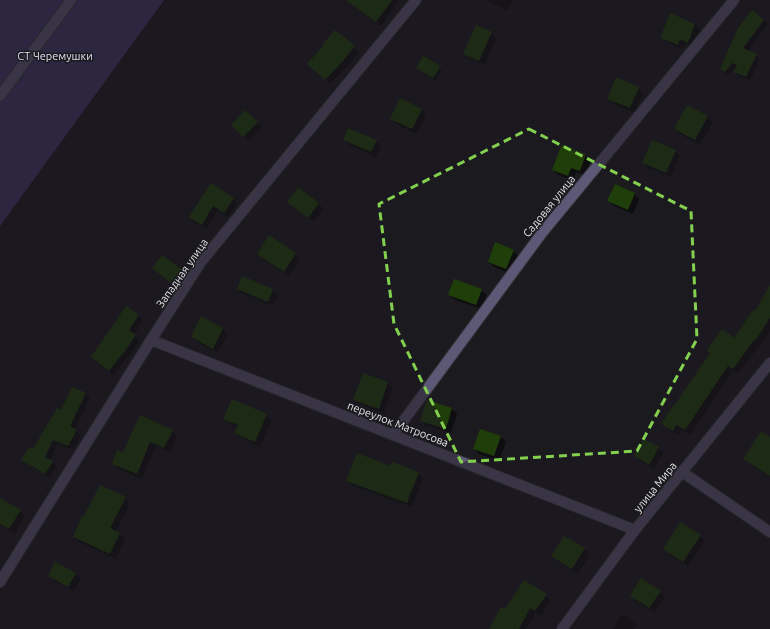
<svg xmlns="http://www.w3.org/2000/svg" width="770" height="629" font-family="Ubuntu,sans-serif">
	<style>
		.green { fill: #423769 }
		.shadow { fill: #0007 }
		.building { fill: #203e09 }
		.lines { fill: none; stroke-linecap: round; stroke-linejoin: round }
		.service-casing { stroke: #37363b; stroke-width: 12 }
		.minor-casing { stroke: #37363b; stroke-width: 12 }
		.service { stroke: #5d5876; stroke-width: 10 }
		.minor { stroke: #5d5876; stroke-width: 10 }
		.marked { fill: none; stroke: #83d04f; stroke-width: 3; stroke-dasharray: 8 5; stroke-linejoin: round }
		.labels { text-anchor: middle; stroke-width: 3; stroke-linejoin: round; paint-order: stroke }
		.park-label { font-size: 11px; fill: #e0ddf1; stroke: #1b1a1f }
		.street-label { font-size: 11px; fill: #e5e4e8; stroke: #1b1a1f }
	</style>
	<rect width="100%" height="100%" fill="#1b1a1f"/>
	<path class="green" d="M 0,0 L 164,0 L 0,226 Z"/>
	<g class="shadow">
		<path d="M 361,0 L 398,0 L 393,7 L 394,8 L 381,26 L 361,11 L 356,6 Z"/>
		<path d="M 486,0 L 513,0 L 507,11 Z"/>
		<path d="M 764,20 L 768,24 L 748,51 L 756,55 L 760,59 L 750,81 L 739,76 L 735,72 L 737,65 L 729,75 L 725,73 L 721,69 Z"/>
		<path d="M 695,24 L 700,30 L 693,47 L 685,44 L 683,49 L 667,43 L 662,37 Z"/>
		<path d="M 491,33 L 496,38 L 485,65 L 470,58 L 464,53 Z"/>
		<path d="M 354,47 L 359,52 L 347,67 L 330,84 L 313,69 Z"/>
		<path d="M 440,67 L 442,69 L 436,80 L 420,70 L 417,68 Z"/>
		<path d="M 638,88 L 643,93 L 635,113 L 613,104 L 608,99 Z"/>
		<path d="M 688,106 L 708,117 L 713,122 L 700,145 L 680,134 L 675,129 Z"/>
		<path d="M 421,110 L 426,115 L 417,134 L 396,124 L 391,118 Z"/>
		<path d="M 245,112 L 262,128 L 249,141 L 232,125 Z"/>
		<path d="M 344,140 L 376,140 L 381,146 L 376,157 L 349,145 Z"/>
		<path d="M 562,146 L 586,155 L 591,160 L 585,175 L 576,172 L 573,180 L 558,175 L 553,170 Z"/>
		<path d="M 675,151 L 680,156 L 671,177 L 648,168 L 643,163 Z"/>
		<path d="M 212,184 L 233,199 L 238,203 L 228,217 L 218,210 L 207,229 L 194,222 L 190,217 Z"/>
		<path d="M 298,188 L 319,204 L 324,209 L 314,222 L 293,207 Z"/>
		<path d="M 634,194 L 639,199 L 633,214 L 614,206 L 608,201 Z"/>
		<path d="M 513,250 L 518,256 L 511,274 L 494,267 L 489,262 Z"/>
		<path d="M 258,254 L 295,254 L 300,259 L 289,276 L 263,259 Z"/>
		<path d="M 163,256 L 186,275 L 177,287 L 153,268 Z"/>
		<path d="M 770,286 L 770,331 L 761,345 L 760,345 L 738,374 L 733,370 L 691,435 L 682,430 L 678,435 L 668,429 L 663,424 L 674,408 L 734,339 L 755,312 Z"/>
		<path d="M 238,289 L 273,290 L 278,295 L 273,306 L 243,294 Z"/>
		<path d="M 481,290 L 487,295 L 482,309 L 455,300 L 450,295 Z"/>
		<path d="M 126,308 L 139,316 L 143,320 L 134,335 L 140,340 L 128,358 L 127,357 L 114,375 L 96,362 L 92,357 Z"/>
		<path d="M 202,318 L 223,329 L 228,334 L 218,353 L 197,342 L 192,337 Z"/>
		<path d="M 364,374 L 388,383 L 393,388 L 384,413 L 359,404 L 354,399 Z"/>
		<path d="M 85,394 L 90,398 L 75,430 L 81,435 L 73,450 L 57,444 L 50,461 L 57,466 L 50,478 L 27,464 L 22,460 L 33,450 Z"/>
		<path d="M 452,409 L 457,414 L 451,433 L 426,426 L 421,421 Z"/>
		<path d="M 266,415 L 272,420 L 260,447 L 241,438 L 235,433 L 238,428 L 230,424 L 224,419 Z"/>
		<path d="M 172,431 L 177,436 L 170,452 L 156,446 L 142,479 L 118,469 L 113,464 L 123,454 Z"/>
		<path d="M 501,437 L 506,442 L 499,461 L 479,454 L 474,449 Z"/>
		<path d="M 770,438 L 770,477 L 750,464 L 745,459 Z"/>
		<path d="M 658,448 L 663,453 L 654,469 L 640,461 L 635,456 Z"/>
		<path d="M 391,467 L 418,473 L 423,478 L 412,507 L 353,486 L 348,481 Z"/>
		<path d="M 125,498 L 130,503 L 116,532 L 120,534 L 125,539 L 116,559 L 79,542 L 74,537 Z"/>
		<path d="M 0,499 L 20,511 L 25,516 L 15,534 L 0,525 Z"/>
		<path d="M 700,536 L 705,541 L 688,566 L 669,554 L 664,548 Z"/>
		<path d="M 565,537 L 584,549 L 590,554 L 578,574 L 558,561 L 553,556 Z"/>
		<path d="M 75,574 L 81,579 L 74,591 L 54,581 L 49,576 Z"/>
		<path d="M 660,592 L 665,597 L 655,613 L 636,601 L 631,595 Z"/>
		<path d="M 546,595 L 551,600 L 541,616 L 536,612 L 526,629 L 496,629 L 505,610 Z"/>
		<path d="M 622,614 L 631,620 L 637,625 L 634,629 L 613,629 Z"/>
	</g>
	<g class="building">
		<path d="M 346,0 L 392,0 L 376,22 Z"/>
		<path d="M 752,10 L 764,20 L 743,48 L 757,54 L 746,77 L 734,72 L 737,65 L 732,63 L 725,72 L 720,69 L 738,28 Z"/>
		<path d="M 670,13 L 695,24 L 688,43 L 680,39 L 678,45 L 660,38 Z"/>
		<path d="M 476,25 L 492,32 L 479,61 L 463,54 Z"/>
		<path d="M 335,30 L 355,46 L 342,62 L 325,80 L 307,64 L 323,46 L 322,45 Z"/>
		<path d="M 423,56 L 441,66 L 433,78 L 416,68 Z"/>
		<path d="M 616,77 L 639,87 L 630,108 L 607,99 Z"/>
		<path d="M 400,98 L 422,109 L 412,129 L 390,119 Z"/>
		<path d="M 687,105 L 708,116 L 695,140 L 674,129 Z"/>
		<path d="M 245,110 L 258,122 L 243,137 L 231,125 Z"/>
		<path d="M 348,128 L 377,140 L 371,152 L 343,140 Z"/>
		<path d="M 652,140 L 676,150 L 666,173 L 642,163 Z"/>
		<path d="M 562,144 L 586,154 L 580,171 L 571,168 L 568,176 L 552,170 Z"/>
		<path d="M 211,183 L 234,198 L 224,213 L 213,206 L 202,225 L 189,217 Z"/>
		<path d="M 615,184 L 635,193 L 628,210 L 607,201 Z"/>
		<path d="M 298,187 L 319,203 L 308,218 L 287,202 Z"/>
		<path d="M 269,235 L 296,253 L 284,272 L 257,254 Z"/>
		<path d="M 495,242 L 514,250 L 506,269 L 488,262 Z"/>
		<path d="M 162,255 L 181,269 L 171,283 L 152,268 Z"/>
		<path d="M 242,276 L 273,289 L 268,302 L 237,289 Z"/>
		<path d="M 454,279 L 482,289 L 476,305 L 448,295 Z"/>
		<path d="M 770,285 L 770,318 L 755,341 L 754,340 L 733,369 L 728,366 L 685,430 L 676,425 L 673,431 L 661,424 L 673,406 L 674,406 L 710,353 L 707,350 L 722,329 L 734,338 L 753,310 L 755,311 Z"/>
		<path d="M 126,306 L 139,315 L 129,330 L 136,335 L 123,354 L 122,354 L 109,371 L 91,357 Z"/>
		<path d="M 201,316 L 223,328 L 213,349 L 191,337 Z"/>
		<path d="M 363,373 L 388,382 L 379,409 L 353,400 Z"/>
		<path d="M 72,387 L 86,393 L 70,426 L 77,430 L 68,446 L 53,440 L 45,457 L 53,461 L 45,474 L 21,460 L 29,447 L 33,449 L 57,408 L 61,410 Z"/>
		<path d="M 232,399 L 267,414 L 255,442 L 234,433 L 238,425 L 223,419 Z"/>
		<path d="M 427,400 L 452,408 L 446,429 L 420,421 Z"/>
		<path d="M 140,415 L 173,430 L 164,448 L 150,442 L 137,474 L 112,464 L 117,450 L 123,452 Z"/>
		<path d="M 480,429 L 501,436 L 494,456 L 473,449 Z"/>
		<path d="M 761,431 L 770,437 L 770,476 L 743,459 Z"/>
		<path d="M 644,439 L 659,447 L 649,465 L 634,456 Z"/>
		<path d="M 357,453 L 390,466 L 392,462 L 419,472 L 407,503 L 346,481 Z"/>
		<path d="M 100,485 L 126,497 L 110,528 L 120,533 L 110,554 L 73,537 L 82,516 L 84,516 Z"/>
		<path d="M 0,498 L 21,510 L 9,529 L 0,524 Z"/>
		<path d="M 680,522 L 701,535 L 683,562 L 663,549 Z"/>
		<path d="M 564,536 L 585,548 L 572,569 L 551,556 Z"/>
		<path d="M 55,562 L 76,573 L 68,587 L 48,576 Z"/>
		<path d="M 641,578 L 661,591 L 649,608 L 630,596 Z"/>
		<path d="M 524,580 L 547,594 L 535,611 L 530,608 L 519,629 L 489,629 L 501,607 L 505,609 Z"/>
	</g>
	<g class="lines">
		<g class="service-casing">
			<path id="service" d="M 0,96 L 71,0"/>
		</g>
		<g class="minor-casing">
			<g id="minor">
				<path d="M 151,340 L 635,530"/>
				<path d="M 393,435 L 542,233 L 734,0"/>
				<path d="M 682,472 L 770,532"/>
				<path d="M 0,582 L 151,340 L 201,262 L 416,0"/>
				<path d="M 562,629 L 635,530 L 770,363"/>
			</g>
		</g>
		<use href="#service" class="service"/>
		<use href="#minor" class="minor"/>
	</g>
	<path d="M0 0H770V629H0ZM 529,129 L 691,211 L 697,339 L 637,451 L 461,462 L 394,324 L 379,204 Z" fill="#1b1a1f" fill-opacity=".55" fill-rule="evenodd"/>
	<path class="marked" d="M 529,129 L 691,211 L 697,339 L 637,451 L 461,462 L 394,324 L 379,204 Z"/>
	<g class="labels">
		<g class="park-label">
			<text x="55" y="60">СТ Черемушки</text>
		</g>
		<g class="street-label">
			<text transform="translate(549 206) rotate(-51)" y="4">Садовая улица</text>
			<text transform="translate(182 273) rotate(-55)" y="4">Западная улица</text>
			<text transform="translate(398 424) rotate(21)" y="4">переулок Матросова</text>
			<text transform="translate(655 487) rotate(-51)" y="4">улица Мира</text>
		</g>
	</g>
</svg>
